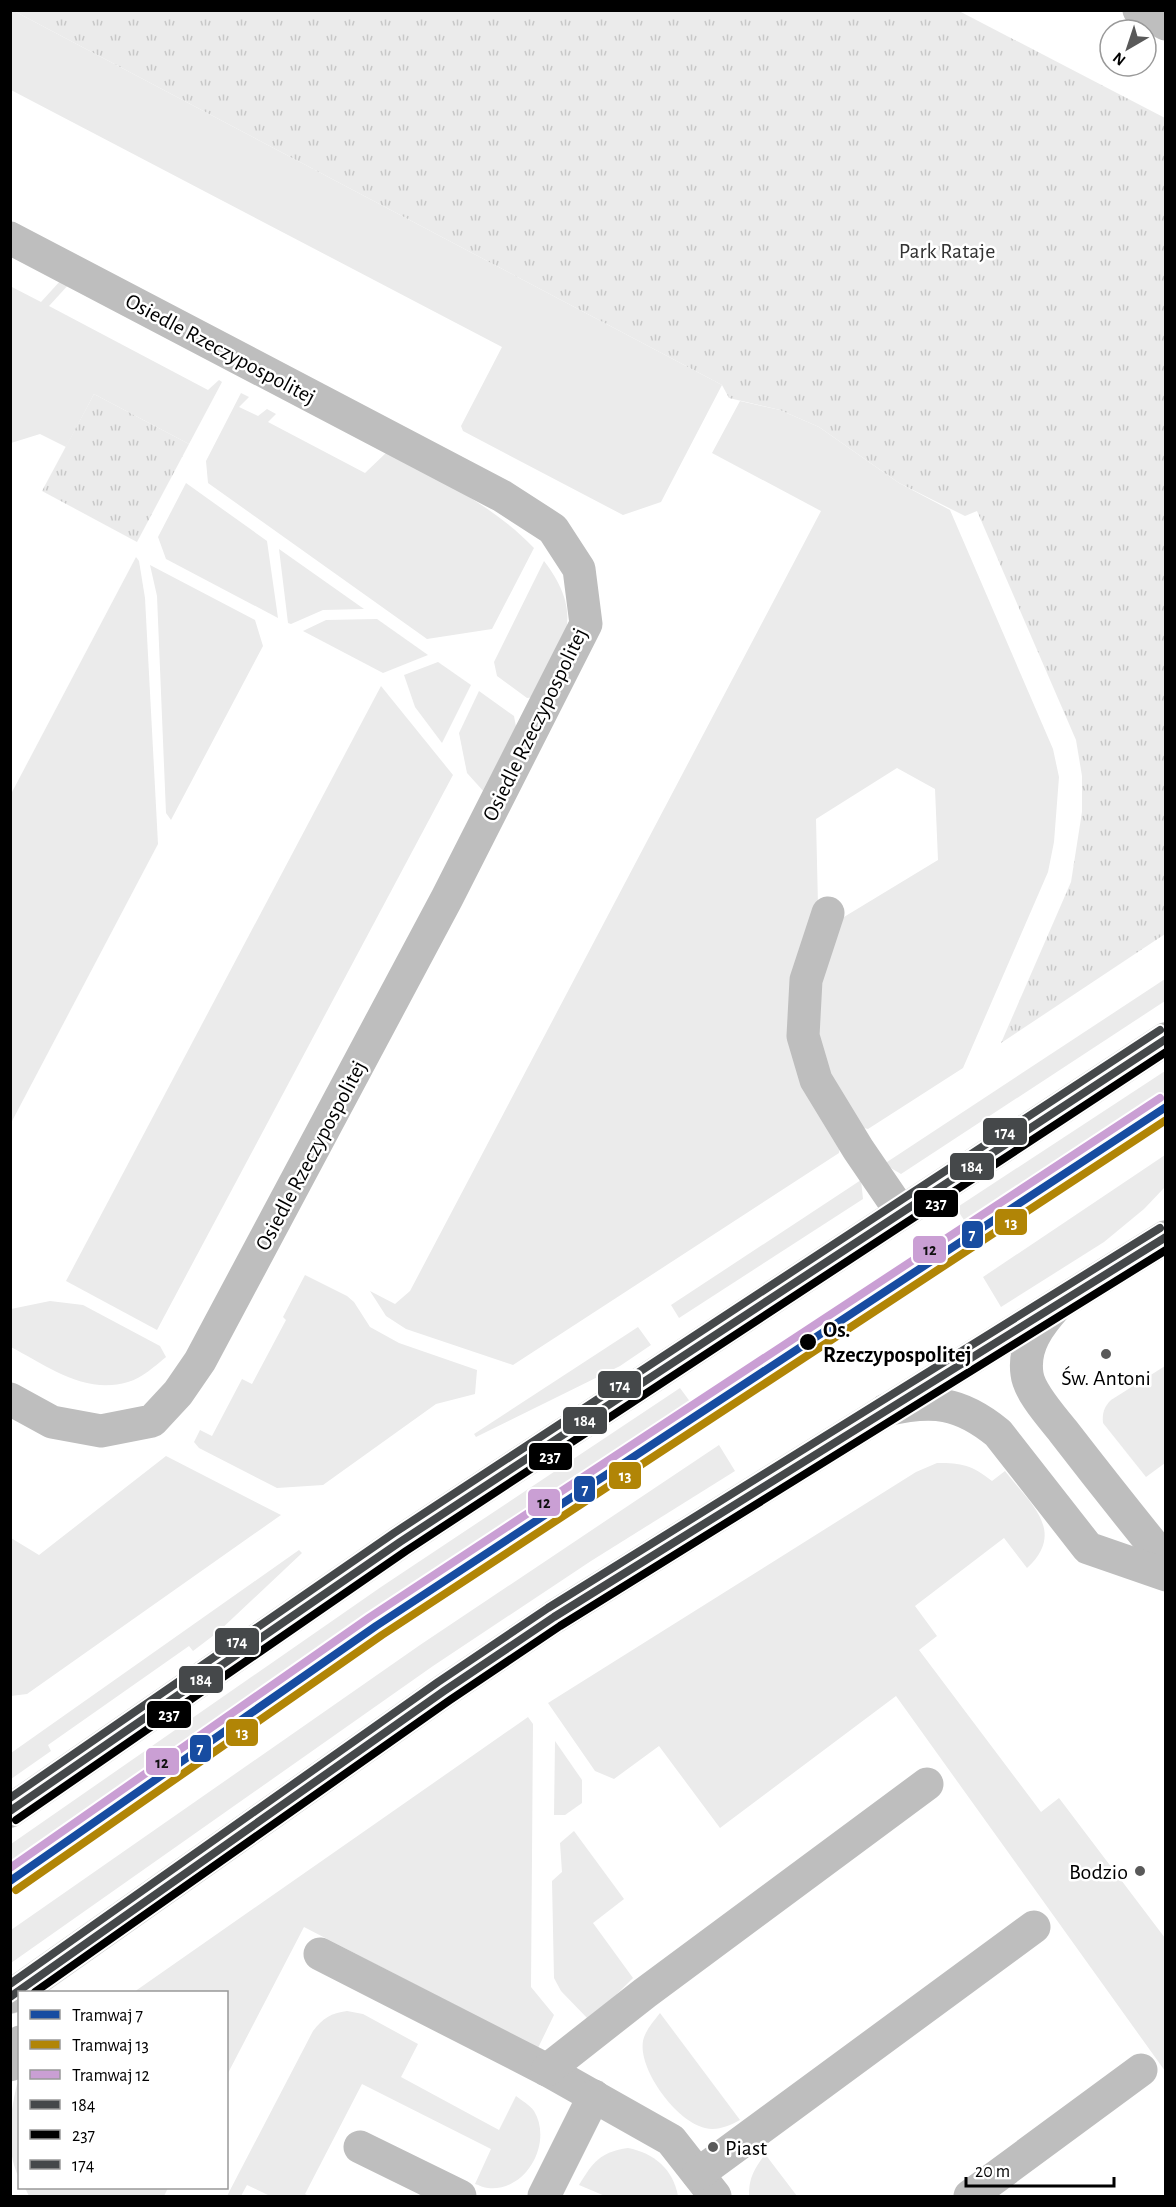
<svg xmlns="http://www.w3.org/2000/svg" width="1176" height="2207" font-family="'Alegreya Sans',sans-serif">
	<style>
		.grass { fill: #ebebeb }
		.park { fill: url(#park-tufts) }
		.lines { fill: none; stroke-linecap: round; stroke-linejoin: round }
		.major-casing { stroke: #dbdbdb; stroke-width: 34 }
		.minor { stroke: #bebebe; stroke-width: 33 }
		.major { stroke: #bebebe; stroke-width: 33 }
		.bus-1-casing { stroke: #fff; stroke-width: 12 }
		.bus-2-casing { stroke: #fff; stroke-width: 12 }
		.bus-3-casing { stroke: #fff; stroke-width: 12 }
		.bus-1 { stroke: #45484a; stroke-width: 8 }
		.bus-2 { stroke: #000; stroke-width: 8 }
		.bus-3 { stroke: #45484a; stroke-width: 8 }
		.tram-1-casing { stroke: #fff; stroke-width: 12 }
		.tram-2-casing { stroke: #fff; stroke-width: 12 }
		.tram-3-casing { stroke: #fff; stroke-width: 12 }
		.tram-1 { stroke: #174ca1; stroke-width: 8 }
		.tram-2 { stroke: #b18506; stroke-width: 8 }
		.tram-3 { stroke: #ca9fd4; stroke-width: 8 }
		.stop-dot { fill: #000; stroke: #fff; stroke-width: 2 }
		.poi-dot { fill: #595959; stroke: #fff; stroke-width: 2 }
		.labels { text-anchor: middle; stroke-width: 5; stroke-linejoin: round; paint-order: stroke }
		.park-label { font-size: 22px; fill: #323232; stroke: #fff }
		.street-label { font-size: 22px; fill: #000; stroke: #fff }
		.stop-label { font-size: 22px; font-weight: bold; fill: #000; stroke: #fff; text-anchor: start }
		.poi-label { font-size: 22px; fill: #000; stroke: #fff }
		.line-badge { stroke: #fff; stroke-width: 2 }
		.badge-label { font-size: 16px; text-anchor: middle; font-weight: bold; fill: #fff }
		.pale-badge-label { font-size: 16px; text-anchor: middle; font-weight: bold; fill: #111 }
	</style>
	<defs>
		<pattern id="park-tufts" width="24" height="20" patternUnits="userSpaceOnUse" patternTransform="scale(1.5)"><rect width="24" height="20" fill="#ebebeb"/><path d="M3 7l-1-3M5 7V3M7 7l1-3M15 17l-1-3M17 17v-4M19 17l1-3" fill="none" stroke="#c8c8c8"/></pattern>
	</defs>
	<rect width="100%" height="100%" fill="#fff"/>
	<g class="grass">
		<path d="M 10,11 L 14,11 L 722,385 L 661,502 L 623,515 L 463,431 L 461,426 L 502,347 L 11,90 Z"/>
		<path d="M 62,279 L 70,283 L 49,306 L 208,390 L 219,380 L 222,382 L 189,444 L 94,394 L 66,447 L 40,434 L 11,443 L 10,286 L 41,302 Z"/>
		<path d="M 241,393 L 249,397 L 239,407 L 258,416 L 267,409 L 276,414 L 268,422 L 365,473 L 388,451 C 439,480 493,505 534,548 L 492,629 L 427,639 L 208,483 L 206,461 Z"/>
		<path d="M 740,401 L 780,410 L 819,427 L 899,483 L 950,510 L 1053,749 L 1059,777 L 1054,842 L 1048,872 L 963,1068 L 868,1129 L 860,1127 C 850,1110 837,1093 829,1075 C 805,1020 823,974 839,920 L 938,860 L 935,789 L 897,768 L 816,819 L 818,906 L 793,993 L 789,1026 L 792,1055 L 804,1086 L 840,1145 L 839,1153 L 513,1365 L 406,1329 L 386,1316 L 370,1291 L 395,1304 L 410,1291 L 821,511 L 712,453 Z"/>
		<path d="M 186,483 L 267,541 L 278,618 L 166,559 L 158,537 Z"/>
		<path d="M 279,549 L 364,609 L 323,610 L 291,624 L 288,623 Z"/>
		<path d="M 136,557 L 139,561 L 145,598 L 158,844 L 11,1123 L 11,794 Z"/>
		<path d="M 544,561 C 586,616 564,644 536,697 L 527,698 L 497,676 L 494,662 Z"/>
		<path d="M 150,565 L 255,620 L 263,646 L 171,820 L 166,813 L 157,596 Z"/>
		<path d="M 377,619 L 428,655 L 383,673 L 303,631 L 326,620 Z"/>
		<path d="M 438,662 L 471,685 L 442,743 L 415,707 L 404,675 Z"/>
		<path d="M 381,686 L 453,775 L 157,1330 L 66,1281 Z"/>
		<path d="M 479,691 L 514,716 L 517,732 L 485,793 L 467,773 L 459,733 Z"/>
		<path d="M 1165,979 L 1165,1001 L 901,1174 L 884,1164 Z"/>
		<path d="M 1165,1071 L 1165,1092 L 966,1223 L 956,1208 Z"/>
		<path d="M 1165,1155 L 1165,1187 L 1144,1209 L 1104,1242 L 1001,1307 L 983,1277 Z"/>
		<path d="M 861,1180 L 863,1199 L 679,1318 L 671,1305 Z"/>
		<path d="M 305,1275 L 347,1296 L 354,1302 L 370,1327 L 399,1343 L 477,1370 L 475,1394 L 436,1404 L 323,1485 L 277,1488 L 199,1448 L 194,1442 L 200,1430 L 212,1436 L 242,1379 L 252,1384 L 286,1320 L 283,1317 Z"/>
		<path d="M 50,1301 L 83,1305 L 160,1346 L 166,1357 C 155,1366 142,1378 128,1382 C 85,1395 47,1366 11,1347 L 11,1309 Z"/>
		<path d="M 638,1327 L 651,1345 L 620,1366 L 476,1437 L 474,1434 Z"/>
		<path d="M 1165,1366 L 1165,1463 L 1146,1477 L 1103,1423 C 1102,1413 1104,1407 1111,1400 Z"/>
		<path d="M 680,1388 L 691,1403 L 346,1631 L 11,1865 L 11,1844 L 381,1587 Z"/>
		<path d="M 719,1445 L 735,1471 L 591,1561 L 433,1666 L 11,1963 L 11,1930 L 420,1645 Z"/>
		<path d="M 166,1456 L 281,1515 L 27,1694 L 11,1696 L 11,1538 L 39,1555 Z"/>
		<path d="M 937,1463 C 962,1463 972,1465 992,1481 L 1005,1471 C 1030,1504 1067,1531 1027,1568 L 1004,1538 L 915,1606 L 937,1636 L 919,1650 L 1041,1812 L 1059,1798 L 1165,1938 L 1165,2071 L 896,1696 L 720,1828 L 659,1746 L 614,1779 L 595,1771 L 548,1703 L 916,1472 Z"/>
		<path d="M 299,1550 L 302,1553 L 218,1632 L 193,1651 L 189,1646 L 48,1745 L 51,1751 L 11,1779 L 11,1753 Z"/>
		<path d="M 528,1717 L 533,1724 L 531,1987 L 554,2015 L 538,2048 L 304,1927 L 227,2075 L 226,1992 L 134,1992 Z"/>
		<path d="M 555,1741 L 582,1780 L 582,1803 L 565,1815 L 554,1815 Z"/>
		<path d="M 574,1831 L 624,1899 L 593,1923 L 633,1978 L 590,2021 L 561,1991 L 554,1978 L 552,1881 L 562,1872 L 560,1843 Z"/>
		<path d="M 347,2011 L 363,2014 L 418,2044 L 401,2077 L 499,2130 L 516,2096 C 521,2100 530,2105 534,2111 C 553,2142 527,2192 488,2188 C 484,2188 479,2185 475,2184 L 491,2149 L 362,2084 L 305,2194 L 309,2196 L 270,2196 L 247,2185 L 241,2196 L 227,2196 L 313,2031 C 323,2018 331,2013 347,2011 Z"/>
		<path d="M 660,2013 L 740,2120 C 729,2126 717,2131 705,2128 C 677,2122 638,2070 643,2041 C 645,2031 653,2022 660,2013 Z"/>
		<path d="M 17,2084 L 20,2085 L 19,2178 C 5,2149 10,2114 17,2084 Z"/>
		<path d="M 628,2148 C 654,2153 673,2169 678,2196 L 605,2196 L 579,2185 C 593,2162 600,2152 628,2148 Z"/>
		<path d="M 765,2154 L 797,2196 L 749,2196 C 749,2177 754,2170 765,2154 Z"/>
		<path d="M 25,2188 L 168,2188 L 164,2196 L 29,2196 Z"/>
	</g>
	<g class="park">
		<path d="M 14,11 L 959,11 L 1165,118 L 1165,934 L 1001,1043 L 1071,882 L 1082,812 L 1082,776 L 1076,740 L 977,511 L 965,516 L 899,483 L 819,427 L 780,410 L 729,398 L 722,385 Z"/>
		<path d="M 94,394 L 189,444 L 137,542 L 42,491 Z"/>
	</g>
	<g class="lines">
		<g class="major-casing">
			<g id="major">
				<path d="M 10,1811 L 400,1542 L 1166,1039"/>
				<path d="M 10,1997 L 444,1691 L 554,1617 L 1166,1237"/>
			</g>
		</g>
		<g class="minor">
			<path d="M 1139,10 L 1166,24"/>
			<path d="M 10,238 L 502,496 L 553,529 L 579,569 L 586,624 L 447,898 L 200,1361 L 178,1393 L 152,1421 L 101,1431 L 52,1422 L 10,1399"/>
			<path d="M 828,913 L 806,980 L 803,1036 L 816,1080 L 858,1149 L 901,1212"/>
			<path d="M 1057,1305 C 1039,1325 1023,1346 1027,1374 C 1029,1392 1052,1417 1063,1431 C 1097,1475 1131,1518 1166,1561"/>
			<path d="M 886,1410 C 933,1399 960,1402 998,1433 L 1088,1548 L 1166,1575"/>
			<path d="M 320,1954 L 547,2070 L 671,2140 L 715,2196"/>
			<path d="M 10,2065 L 20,2042"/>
			<path d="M 547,2070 L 645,1993 L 927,1784"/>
			<path d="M 360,2147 L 460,2196"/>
			<path d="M 698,2174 L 1034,1927"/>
			<path d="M 544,2196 L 594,2096"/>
			<path d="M 970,2196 L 1141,2070"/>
		</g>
		<use href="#major" class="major"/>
		<g class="bus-1-casing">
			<g id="bus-1">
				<path d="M 10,1811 L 400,1542 L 1166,1039"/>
				<path d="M 10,1997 L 444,1691 L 554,1617 L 1166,1237"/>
			</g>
		</g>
		<g class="bus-2-casing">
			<g id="bus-2">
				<path d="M 16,1820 L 406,1551 L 1166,1052"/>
				<path d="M 35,1992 L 450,1700 L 560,1626 L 1166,1250"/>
			</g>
		</g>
		<g class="bus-3-casing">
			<g id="bus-3">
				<path d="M 10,1798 L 394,1533 L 1160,1030"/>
				<path d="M 10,1984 L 438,1682 L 548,1608 L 1160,1228"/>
			</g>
		</g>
		<use href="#bus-1" class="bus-1"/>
		<use href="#bus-2" class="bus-2"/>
		<use href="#bus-3" class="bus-3"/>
		<g class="tram-1-casing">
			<path id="tram-1" d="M 10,1881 L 376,1626 L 1166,1107"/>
		</g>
		<g class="tram-2-casing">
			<path id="tram-2" d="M 16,1890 L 382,1635 L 1166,1120"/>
		</g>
		<g class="tram-3-casing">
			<path id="tram-3" d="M 10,1868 L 370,1617 L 1160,1098"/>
		</g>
		<use href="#tram-1" class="tram-1"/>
		<use href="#tram-2" class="tram-2"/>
		<use href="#tram-3" class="tram-3"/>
	</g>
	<circle class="stop-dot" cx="808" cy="1342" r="9"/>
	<g class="poi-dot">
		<circle cx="1106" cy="1354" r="6"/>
		<circle cx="1140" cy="1871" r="6"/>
		<circle cx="713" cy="2147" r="6"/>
	</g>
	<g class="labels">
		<g class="park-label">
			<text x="947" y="258">Park Rataje</text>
		</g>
		<g class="street-label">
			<text transform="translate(221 348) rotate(28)" y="8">Osiedle Rzeczypospolitej</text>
			<text transform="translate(534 724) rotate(-64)" y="8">Osiedle Rzeczypospolitej</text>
			<text transform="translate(310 1155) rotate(-62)" y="8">Osiedle Rzeczypospolitej</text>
		</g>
		<g class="stop-label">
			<text x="823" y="1337">Os.<tspan x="823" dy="25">Rzeczypospolitej</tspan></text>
		</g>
		<g class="poi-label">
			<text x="1106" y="1385">Św. Antoni</text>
			<text x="1128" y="1879" text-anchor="end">Bodzio</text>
			<text x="725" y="2155" text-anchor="start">Piast</text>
		</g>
	</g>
	<g class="line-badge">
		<rect x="982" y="1117" width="46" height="29" rx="6" fill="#45484a"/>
		<rect x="949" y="1152" width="46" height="29" rx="6" fill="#45484a"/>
		<rect x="913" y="1189" width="46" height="29" rx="6" fill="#000"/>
		<rect x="994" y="1208" width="34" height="28" rx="6" fill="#b18506"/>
		<rect x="961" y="1220" width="23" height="29" rx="6" fill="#174ca1"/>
		<rect x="912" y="1235" width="35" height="29" rx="6" fill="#ca9fd4"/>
		<rect x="597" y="1370" width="45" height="29" rx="6" fill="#45484a"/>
		<rect x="562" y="1406" width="46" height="29" rx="6" fill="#45484a"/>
		<rect x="528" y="1442" width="45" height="29" rx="6" fill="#000"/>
		<rect x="608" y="1461" width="34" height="29" rx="6" fill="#b18506"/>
		<rect x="573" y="1475" width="23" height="28" rx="6" fill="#174ca1"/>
		<rect x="527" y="1488" width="34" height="29" rx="6" fill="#ca9fd4"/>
		<rect x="214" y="1627" width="46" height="29" rx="6" fill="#45484a"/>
		<rect x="178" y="1665" width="46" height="29" rx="6" fill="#45484a"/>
		<rect x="146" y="1700" width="46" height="29" rx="6" fill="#000"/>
		<rect x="225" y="1718" width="34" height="29" rx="6" fill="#b18506"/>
		<rect x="189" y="1734" width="23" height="29" rx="6" fill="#174ca1"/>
		<rect x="145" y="1747" width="35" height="29" rx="6" fill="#ca9fd4"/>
	</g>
	<g class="badge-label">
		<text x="1005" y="1138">174</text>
		<text x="972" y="1172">184</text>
		<text x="936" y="1209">237</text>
		<text x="1011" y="1228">13</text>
		<text x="972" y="1240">7</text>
		<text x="620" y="1391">174</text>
		<text x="585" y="1426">184</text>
		<text x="550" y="1462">237</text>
		<text x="625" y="1481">13</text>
		<text x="585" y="1495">7</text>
		<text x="237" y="1647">174</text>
		<text x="201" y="1685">184</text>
		<text x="169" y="1720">237</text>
		<text x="242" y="1738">13</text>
		<text x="200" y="1754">7</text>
	</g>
	<g class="pale-badge-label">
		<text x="930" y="1255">12</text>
		<text x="544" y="1508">12</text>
		<text x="162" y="1768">12</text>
	</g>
	<rect width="1176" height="2207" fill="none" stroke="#000000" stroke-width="24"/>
	<rect x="18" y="1991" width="210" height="198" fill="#ffffff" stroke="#999999" stroke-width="1.5"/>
	<rect x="30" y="2010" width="30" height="9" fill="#174ca1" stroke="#999999" stroke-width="1.5"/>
	<text x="72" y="2021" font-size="18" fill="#000000">Tramwaj 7</text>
	<rect x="30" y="2040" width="30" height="9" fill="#b18506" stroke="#999999" stroke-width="1.5"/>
	<text x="72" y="2051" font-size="18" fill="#000000">Tramwaj 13</text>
	<rect x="30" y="2070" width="30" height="9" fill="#ca9fd4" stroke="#999999" stroke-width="1.5"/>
	<text x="72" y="2081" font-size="18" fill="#000000">Tramwaj 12</text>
	<rect x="30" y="2100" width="30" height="9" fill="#45484a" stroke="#999999" stroke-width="1.5"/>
	<text x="72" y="2111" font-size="18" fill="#000000">184</text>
	<rect x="30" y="2130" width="30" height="9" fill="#000000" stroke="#999999" stroke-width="1.5"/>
	<text x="72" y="2141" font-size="18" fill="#000000">237</text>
	<rect x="30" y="2160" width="30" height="9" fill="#45484a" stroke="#999999" stroke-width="1.5"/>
	<text x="72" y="2171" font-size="18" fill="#000000">174</text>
	<g transform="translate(1128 48) rotate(219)"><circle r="28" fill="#ffffff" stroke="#999999" stroke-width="1.5"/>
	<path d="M0-4.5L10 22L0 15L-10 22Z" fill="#595959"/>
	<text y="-9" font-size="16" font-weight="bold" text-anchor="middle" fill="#000000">N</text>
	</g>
	<path d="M966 2177v9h148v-9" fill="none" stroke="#000000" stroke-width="3"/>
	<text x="975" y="2177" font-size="18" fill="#000000" stroke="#ffffff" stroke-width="4.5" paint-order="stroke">20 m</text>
</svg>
